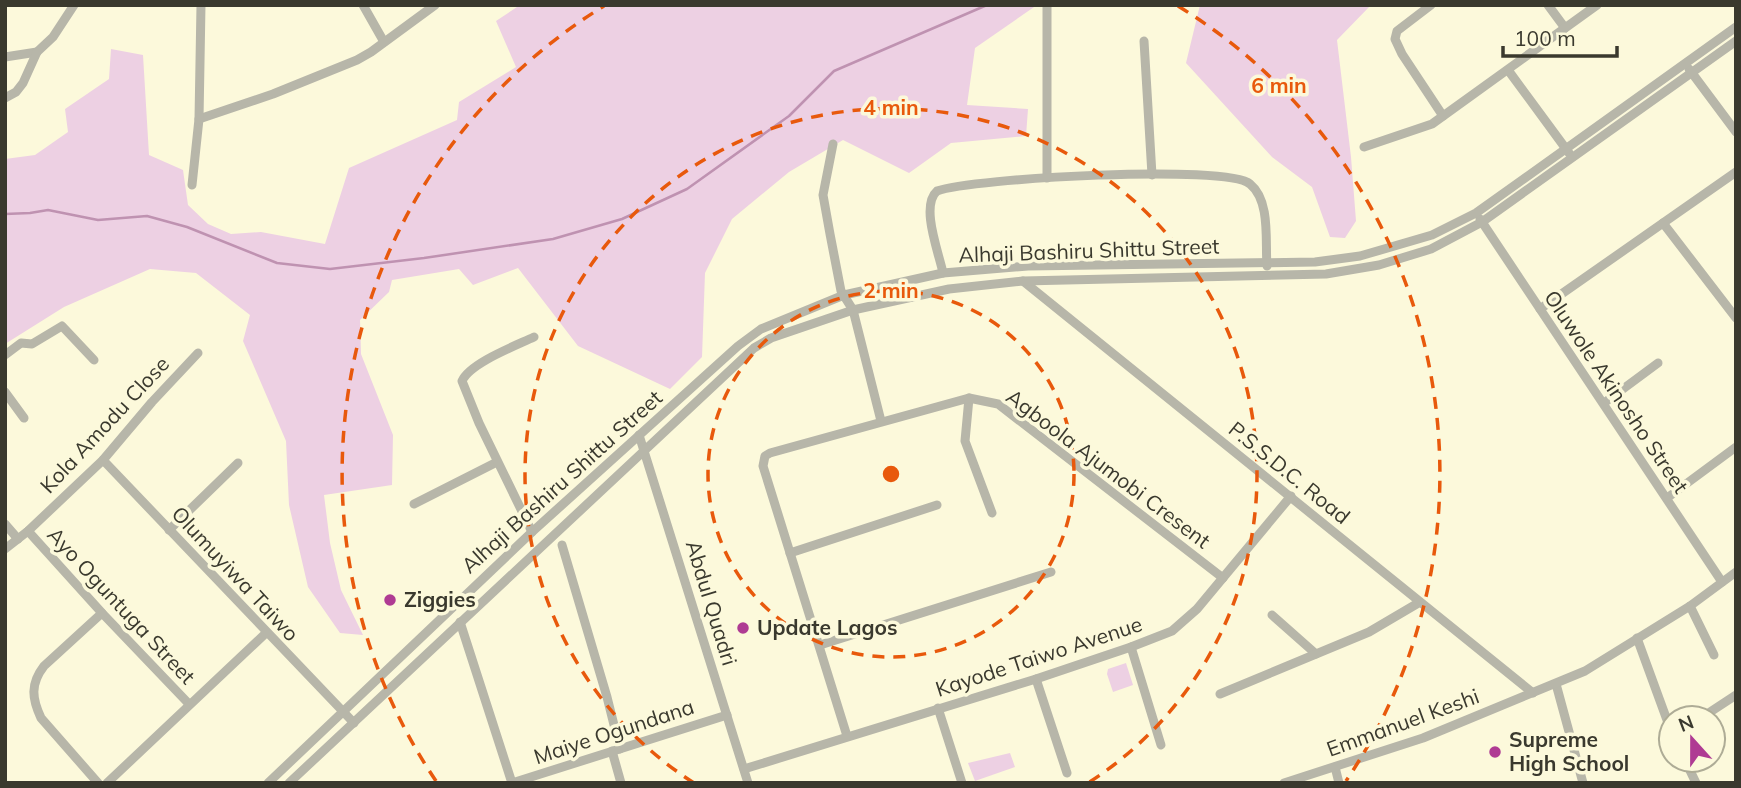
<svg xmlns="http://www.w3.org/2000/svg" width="1741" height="788" font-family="Mulish,sans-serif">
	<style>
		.green { fill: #edd0e3 }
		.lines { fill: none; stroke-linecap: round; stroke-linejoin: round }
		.stream { stroke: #bf92b1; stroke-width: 2.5 }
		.street { stroke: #b7b6a9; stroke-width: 9 }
		.ring { fill: none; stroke: #e8590c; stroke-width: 3.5; stroke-dasharray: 12 9 }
		.poi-dot { fill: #af3b93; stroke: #fcf9db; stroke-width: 2.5 }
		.labels { text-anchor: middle; stroke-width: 7; stroke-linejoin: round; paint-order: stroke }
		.street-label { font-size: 21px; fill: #3a392e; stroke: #fcf9db }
		.poi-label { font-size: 21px; font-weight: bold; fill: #3a392e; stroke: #fcf9db; text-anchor: start }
		.centre { fill: #e8590c; stroke: #fcf9db; stroke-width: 3.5 }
		.ring-label { font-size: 21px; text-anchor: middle; font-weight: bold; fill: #e8590c; stroke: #fcf9db; stroke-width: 7; stroke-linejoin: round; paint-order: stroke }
	</style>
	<rect width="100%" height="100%" fill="#fcf9db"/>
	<g class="green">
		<path d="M 520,5 L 1037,5 L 975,48 L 967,105 L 1028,109 L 1026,136 L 951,143 L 909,173 L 843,140 L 789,172 L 732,219 L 705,273 L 702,357 L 670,389 L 578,346 L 518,268 L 473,285 L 459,269 L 392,280 L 389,292 L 360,320 L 361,354 L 393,435 L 392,485 L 324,495 L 330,543 L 341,590 L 363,635 L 340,633 L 308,587 L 289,505 L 286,441 L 243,341 L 250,315 L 196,273 L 150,269 L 64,307 L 5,344 L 5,159 L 35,155 L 68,132 L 65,109 L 109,79 L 111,49 L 143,55 L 149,155 L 183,170 L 188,205 L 208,224 L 231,234 L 261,232 L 325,244 L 349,168 L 457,120 L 459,102 L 516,67 L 496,21 Z"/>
		<path d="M 1200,5 L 1371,5 L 1337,40 L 1351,157 L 1356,221 L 1345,238 L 1330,237 L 1312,187 L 1272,157 L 1186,63 Z"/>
		<path d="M 1126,663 L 1133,685 L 1113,692 L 1107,674 L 1108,669 Z"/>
		<path d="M 1010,753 L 1015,767 L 975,781 L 968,763 Z"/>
	</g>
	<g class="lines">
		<path class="stream" d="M 5,214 L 30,213 L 48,210 L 98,220 L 147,216 L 187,227 L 277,263 L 330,269 L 424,258 L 553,239 L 622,219 L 687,189 L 789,116 L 834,71 L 987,5"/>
		<g class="street">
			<path d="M 363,5 L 384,42"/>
			<path d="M 1047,5 L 1047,178"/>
			<path d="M 1431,5 L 1397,31 L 1395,39 L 1402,54 L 1443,116"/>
			<path d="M 1548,5 L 1565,28"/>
			<path d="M 1144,41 L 1152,175"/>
			<path d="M 5,57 L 37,52"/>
			<path d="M 1689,69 L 1736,132"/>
			<path d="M 1508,70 L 1569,153"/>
			<path d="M 5,98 L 16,92 L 23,83 L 37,52 L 53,37 L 74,5"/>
			<path d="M 199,119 L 273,94 L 357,60 L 371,52 L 435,5"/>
			<path d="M 833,144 L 823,195 L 830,234 L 841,291 L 853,310 L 881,421"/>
			<path d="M 1364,147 L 1432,124 L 1597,5"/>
			<path d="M 192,185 L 199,119 L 201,5"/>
			<path d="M 1480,219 L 1722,582"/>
			<path d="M 1663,223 L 1736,318"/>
			<path d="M 943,273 C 939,253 920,206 937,191 C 972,178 1227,164 1250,184 C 1271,201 1265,242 1267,266"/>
			<path d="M 1023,281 L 1533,693"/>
			<path d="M 1540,309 L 1736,172"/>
			<path d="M 5,355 L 21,343 L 32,344 L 62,326 L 94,360"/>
			<path d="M 5,392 L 24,418"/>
			<path d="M 969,398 L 965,441 L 992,513"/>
			<path d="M 1604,403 L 1658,363"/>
			<path d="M 639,435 L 748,783"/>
			<path d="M 103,460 L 354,723"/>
			<path d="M 1667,498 L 1736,447"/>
			<path d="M 414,504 L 497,462"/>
			<path d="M 5,524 L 18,539"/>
			<path d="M 169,530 L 238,463"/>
			<path d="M 28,531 L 102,613 L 189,704"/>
			<path d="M 532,532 L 479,423 L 462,381 C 470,363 515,346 534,337"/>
			<path d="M 562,545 L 607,697 L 620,749"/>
			<path d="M 5,549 L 28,531 L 103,460 L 152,402 L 198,353"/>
			<path d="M 790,553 L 937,505"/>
			<path d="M 1690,606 L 1714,655"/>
			<path d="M 1272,615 L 1316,654"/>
			<path d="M 460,622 L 512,783"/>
			<path d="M 1637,638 L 1671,731"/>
			<path d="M 820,645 L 1051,572"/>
			<path d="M 1131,647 L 1161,745"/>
			<path d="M 1036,679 L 1067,773"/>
			<path d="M 1556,684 L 1583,783"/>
			<path d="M 1220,694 L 1369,632 L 1420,602"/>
			<path d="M 938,708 L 962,783"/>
			<path d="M 1701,718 L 1736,695"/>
			<path d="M 847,736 L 763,466 L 765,456 L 770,453 L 969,398 L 998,404 L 1223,578"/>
			<path d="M 612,751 L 621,783"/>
			<path d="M 1685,760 L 1696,783"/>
			<path d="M 1335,767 L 1339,783"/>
			<path d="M 744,769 L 1036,679 L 1131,647 L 1172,631 L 1197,609 L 1291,496"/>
			<path d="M 98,783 L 41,718 C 32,699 30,684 44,666 L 102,613"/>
			<path d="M 107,783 L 266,633"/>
			<path d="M 268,783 L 532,532 L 738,346 L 761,329 L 844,295 L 943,273 L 1028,266 L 1315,262 L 1360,256 L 1432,235 L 1476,213 L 1736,27"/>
			<path d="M 289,783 L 754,348 L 771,338 L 853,310 L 949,289 L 1023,281 L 1326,274 L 1379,265 L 1431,249 L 1482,222 L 1736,41"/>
			<path d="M 512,783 L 727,715"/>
			<path d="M 1284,783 L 1423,738 L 1585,671 L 1690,606 L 1736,572"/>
		</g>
	</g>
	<g class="ring">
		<circle cx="891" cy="474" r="183"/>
		<path d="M694 783A366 366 0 1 1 1088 783"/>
		<path d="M436 781A549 549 0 0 1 604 6M1178 6A549 549 0 0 1 1346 781"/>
	</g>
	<g class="poi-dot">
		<circle cx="390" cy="600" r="7"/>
		<circle cx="743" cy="628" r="7"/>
		<circle cx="1495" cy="752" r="7"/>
	</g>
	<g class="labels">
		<g class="street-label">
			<text transform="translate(1089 251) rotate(-2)" y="7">Alhaji Bashiru Shittu Street</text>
			<text transform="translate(1616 392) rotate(56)" y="7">Oluwole Akinosho Street</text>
			<text transform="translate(105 425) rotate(-47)" y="7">Kola Amodu Close</text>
			<text transform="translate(1108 469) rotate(37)" y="7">Agboola Ajumobi Cresent</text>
			<text transform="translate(1289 473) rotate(39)" y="7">P.S.S.D.C. Road</text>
			<text transform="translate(562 482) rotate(-42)" y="7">Alhaji Bashiru Shittu Street</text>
			<text transform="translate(235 574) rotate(47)" y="7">Olumuyiwa Taiwo</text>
			<text transform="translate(711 603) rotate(73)" y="7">Abdul Quadri</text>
			<text transform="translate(121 606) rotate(47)" y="7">Ayo Oguntuga Street</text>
			<text transform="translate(1039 657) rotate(-18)" y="7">Kayode Taiwo Avenue</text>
			<text transform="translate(1403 723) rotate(-20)" y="7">Emmanuel Keshi</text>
			<text transform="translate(614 732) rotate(-18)" y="7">Maiye Ogundana</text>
		</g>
		<g class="poi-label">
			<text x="404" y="607">Ziggies</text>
			<text x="757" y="635">Update Lagos</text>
			<text x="1509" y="747">Supreme<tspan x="1509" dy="24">High School</tspan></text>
		</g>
	</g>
	<circle cx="891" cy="474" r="10" class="centre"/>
	<g class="ring-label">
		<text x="1279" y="93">6 min</text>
		<text x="891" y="115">4 min</text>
		<text x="891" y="298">2 min</text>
	</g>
	<rect width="1741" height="788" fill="none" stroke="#3a392e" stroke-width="14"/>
	<g transform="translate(1692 739) rotate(339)"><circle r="33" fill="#fcf9db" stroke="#aeac96" stroke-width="2"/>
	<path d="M0-5L12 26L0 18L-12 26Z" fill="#af3b93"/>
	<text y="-10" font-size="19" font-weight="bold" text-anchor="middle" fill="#3a392e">N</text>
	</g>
	<path d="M1503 46v10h114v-10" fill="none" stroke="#3a392e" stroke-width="3.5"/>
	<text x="1514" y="46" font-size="21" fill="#3a392e" stroke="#fcf9db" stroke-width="5" paint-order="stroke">100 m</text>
</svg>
